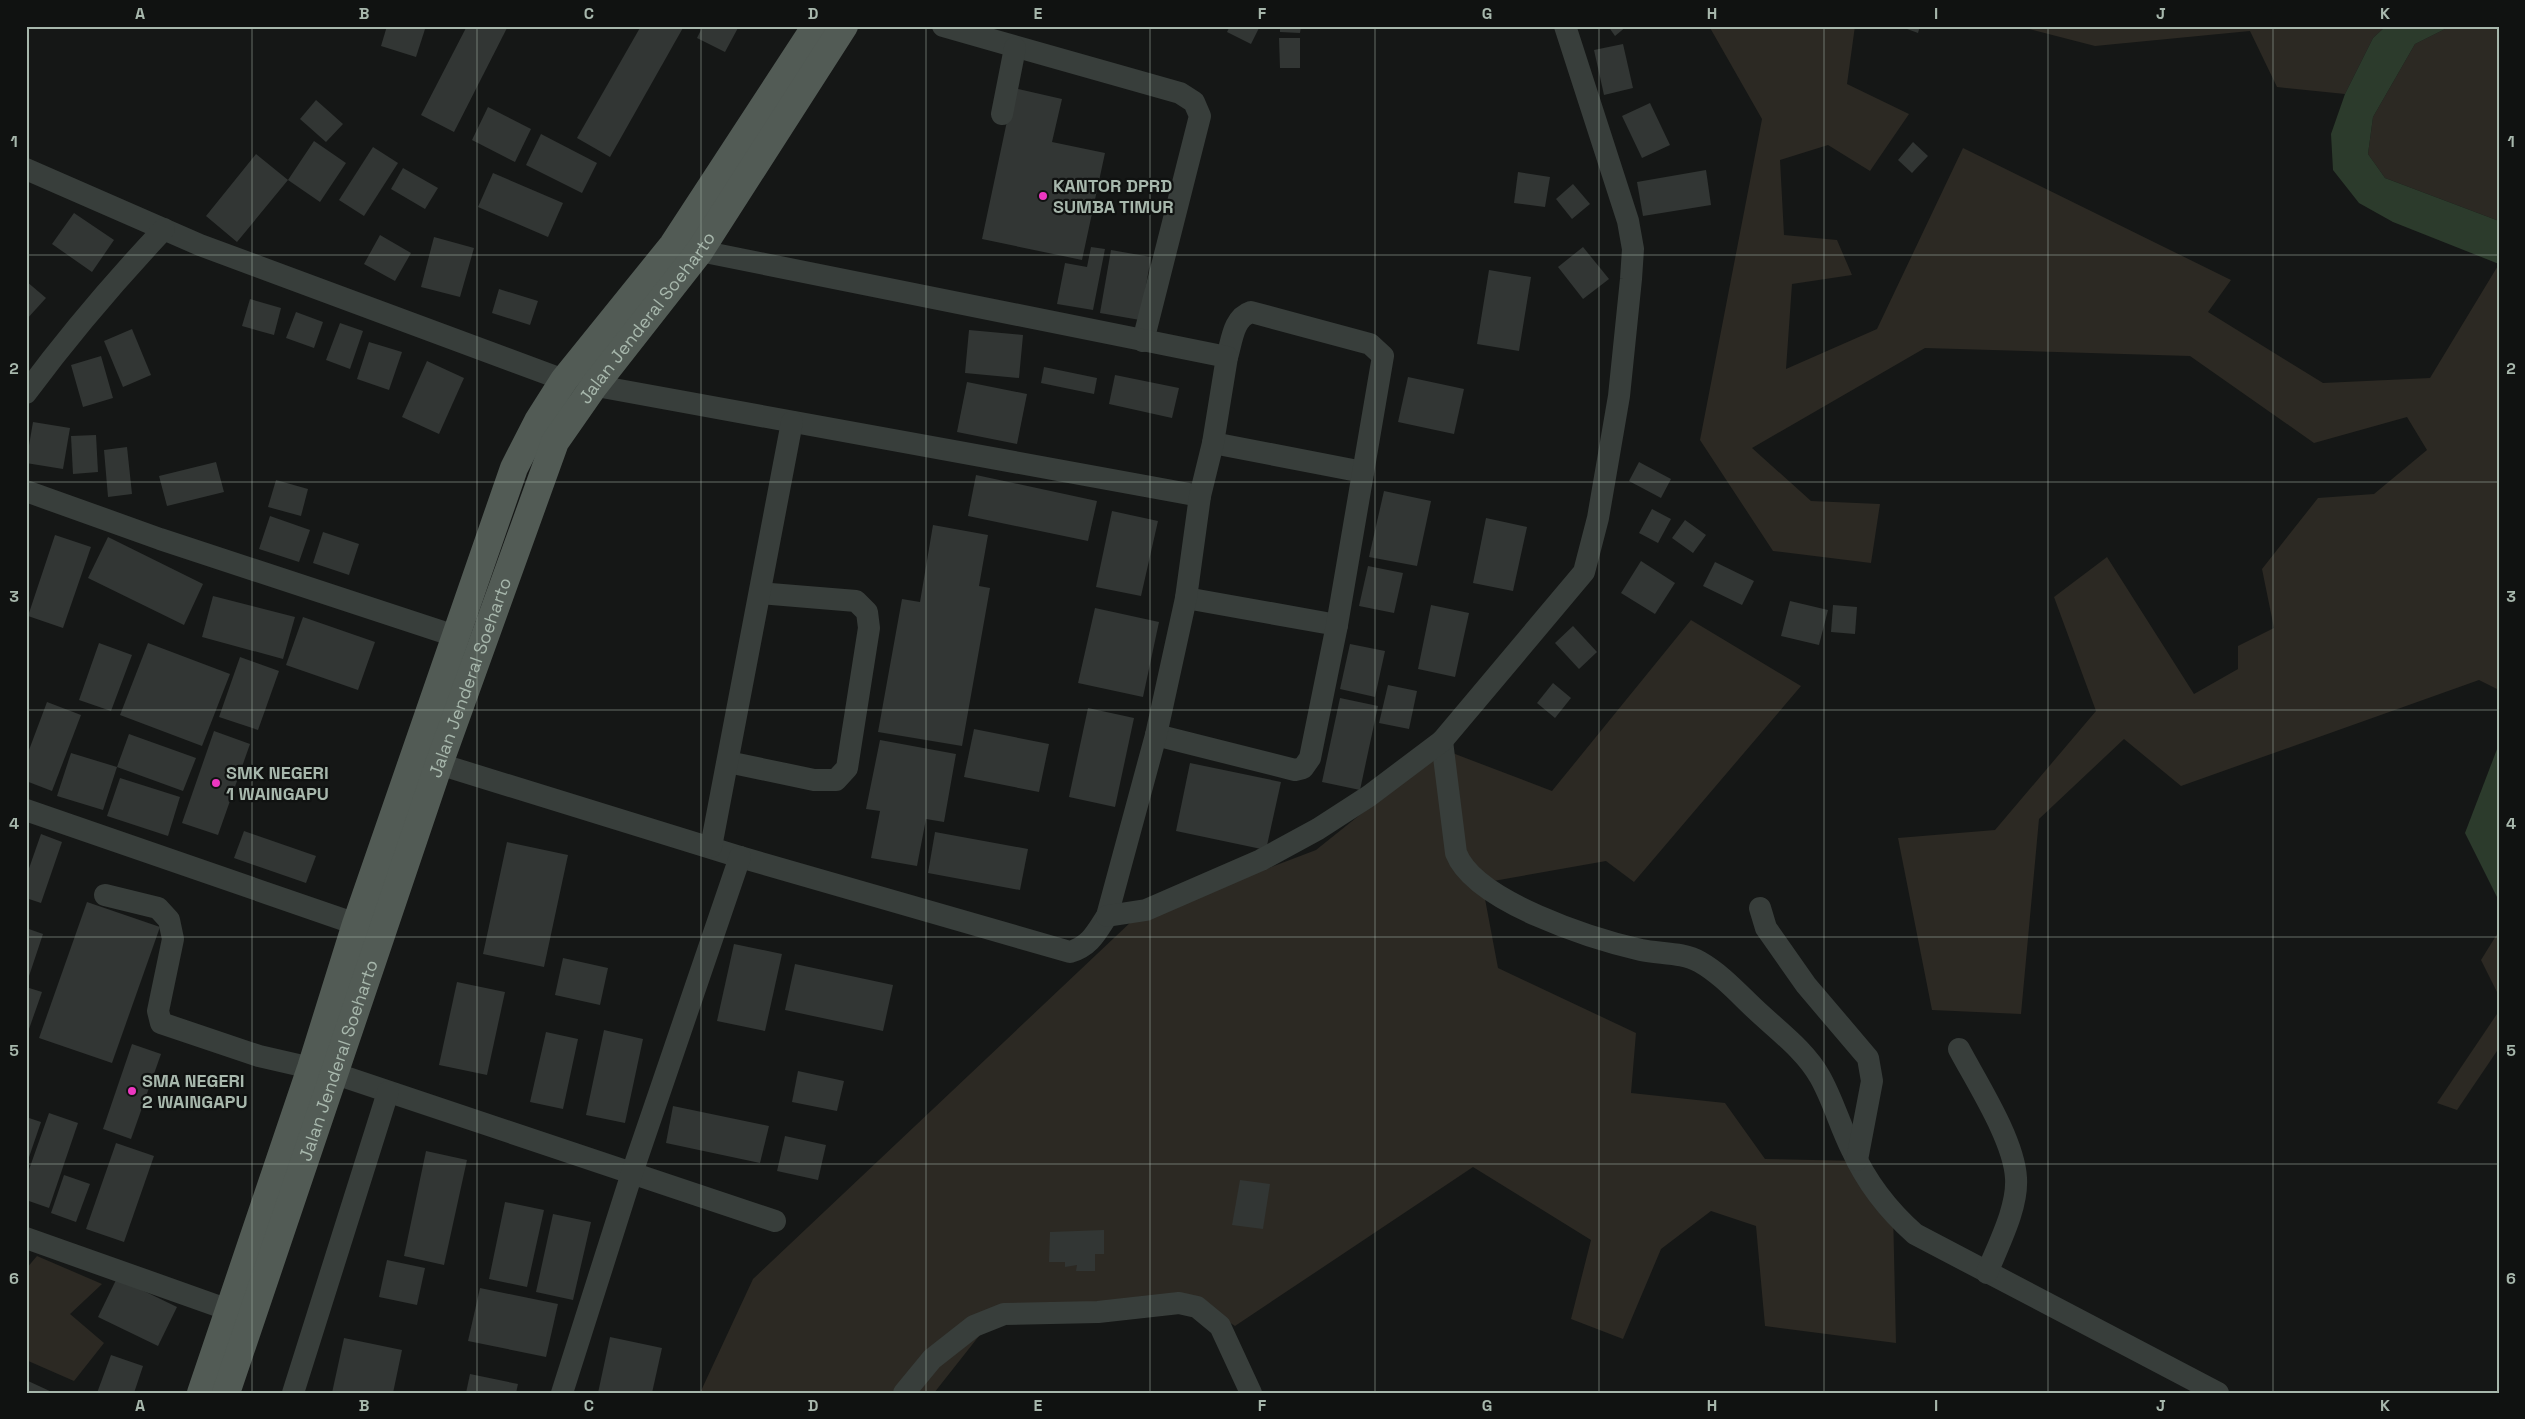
<svg xmlns="http://www.w3.org/2000/svg" width="2525" height="1419" font-family="'Space Grotesk',sans-serif">
	<style>
		.green { fill: #2c2923 }
		.water { fill: #2c3b2c }
		.building { fill: #323634 }
		.lines { fill: none; stroke-linecap: round; stroke-linejoin: round }
		.minor { stroke: #383e3b; stroke-width: 22 }
		.major { stroke: #525b55; stroke-width: 28 }
		.grid { fill: none; stroke: #a7b7ac; stroke-width: 1; stroke-opacity: 0.55 }
		.poi-dot { fill: #ed37c1; stroke: #101211; stroke-width: 2 }
		.labels { text-anchor: middle; stroke-width: 4.5; stroke-linejoin: round; paint-order: stroke }
		.poi-label { font-size: 18px; font-weight: bold; fill: #a7b7ac; stroke: #101211; text-anchor: start }
		.street-label { font-size: 18px; fill: #a7b7ac; stroke: #101211 }
		.neatline { fill: none; stroke: #a7b7ac; stroke-width: 2 }
		.grid-label { font-size: 16px; text-anchor: middle; font-weight: bold; fill: #a7b7ac }
	</style>
	<rect width="100%" height="100%" fill="#151716"/>
	<g class="green">
		<path d="M 1709,26 L 1855,26 L 1847,84 L 1909,114 L 1870,171 L 1828,145 L 1780,160 L 1784,235 L 1837,240 L 1852,275 L 1792,284 L 1786,369 L 1877,329 L 1963,148 L 2231,280 L 2208,312 L 2323,383 L 2430,378 L 2499,264 L 2499,690 L 2479,680 L 2181,786 L 2124,739 L 2039,819 L 2021,1014 L 1932,1010 L 1898,838 L 1995,830 L 2096,711 L 2054,597 L 2107,557 L 2194,694 L 2238,669 L 2238,646 L 2274,628 L 2262,569 L 2318,498 L 2374,494 L 2427,450 L 2407,417 L 2314,443 L 2190,356 L 1925,348 L 1752,448 L 1811,501 L 1880,504 L 1871,563 L 1773,551 L 1700,440 L 1762,119 Z"/>
		<path d="M 2018,26 L 2386,26 L 2373,38 L 2345,94 L 2277,87 L 2250,31 L 2095,46 Z"/>
		<path d="M 2451,26 L 2499,26 L 2499,221 L 2385,178 L 2368,154 L 2373,117 L 2415,44 Z"/>
		<path d="M 1691,620 L 1801,686 L 1634,882 L 1606,861 L 1482,883 L 1498,968 L 1636,1033 L 1631,1093 L 1725,1103 L 1765,1159 L 1862,1161 L 1893,1210 L 1896,1343 L 1765,1326 L 1756,1226 L 1711,1211 L 1661,1249 L 1623,1339 L 1571,1319 L 1591,1240 L 1473,1167 L 1235,1326 L 1195,1300 L 1001,1321 L 979,1336 L 934,1393 L 700,1393 L 753,1279 L 1133,920 L 1316,850 L 1442,749 L 1552,791 Z"/>
		<path d="M 2499,931 L 2499,996 L 2481,960 Z"/>
		<path d="M 2499,1011 L 2499,1048 L 2457,1110 L 2437,1103 Z"/>
		<path d="M 37,1256 L 102,1284 L 70,1314 L 104,1343 L 74,1381 L 26,1360 L 26,1269 Z"/>
	</g>
	<g class="water">
		<path d="M 2386,26 L 2451,26 L 2415,44 L 2373,117 L 2368,154 L 2385,178 L 2499,221 L 2499,264 L 2393,222 L 2359,203 L 2333,170 L 2331,134 L 2345,94 L 2373,38 Z"/>
		<path d="M 2499,744 L 2499,901 L 2465,833 Z"/>
	</g>
	<g class="building">
		<path d="M 387,26 L 426,26 L 416,57 L 381,46 Z"/>
		<path d="M 467,26 L 508,26 L 454,132 L 421,115 Z"/>
		<path d="M 641,26 L 684,26 L 610,157 L 577,138 Z"/>
		<path d="M 703,26 L 739,26 L 725,52 L 697,38 Z"/>
		<path d="M 1230,26 L 1260,26 L 1251,44 L 1227,32 Z"/>
		<path d="M 1280,26 L 1301,26 L 1300,33 L 1280,32 Z"/>
		<path d="M 1608,26 L 1627,26 L 1615,36 Z"/>
		<path d="M 1899,26 L 1920,26 L 1918,33 Z"/>
		<path d="M 1279,38 L 1300,38 L 1300,68 L 1280,68 Z"/>
		<path d="M 1623,44 L 1633,88 L 1604,95 L 1594,50 Z"/>
		<path d="M 1014,88 L 1062,99 L 1052,142 L 1105,153 L 1082,260 L 982,239 Z"/>
		<path d="M 316,100 L 343,124 L 326,142 L 300,119 Z"/>
		<path d="M 1650,103 L 1670,145 L 1642,158 L 1622,116 Z"/>
		<path d="M 488,107 L 531,129 L 515,162 L 472,140 Z"/>
		<path d="M 541,134 L 597,163 L 582,193 L 526,165 Z"/>
		<path d="M 314,141 L 346,163 L 320,202 L 288,180 L 237,242 L 206,216 L 256,154 L 288,180 Z"/>
		<path d="M 1913,142 L 1928,156 L 1912,173 L 1898,160 Z"/>
		<path d="M 373,147 L 398,163 L 364,216 L 339,200 Z"/>
		<path d="M 403,168 L 438,188 L 425,209 L 391,189 Z"/>
		<path d="M 1706,170 L 1711,205 L 1643,216 L 1637,182 Z"/>
		<path d="M 1518,172 L 1550,177 L 1545,207 L 1514,203 Z"/>
		<path d="M 493,173 L 563,203 L 548,237 L 478,207 Z"/>
		<path d="M 1573,184 L 1590,204 L 1572,219 L 1556,199 Z"/>
		<path d="M 74,213 L 114,240 L 92,272 L 52,244 Z"/>
		<path d="M 380,235 L 411,253 L 395,281 L 364,264 Z"/>
		<path d="M 434,237 L 474,248 L 460,297 L 421,287 Z"/>
		<path d="M 1091,247 L 1105,249 L 1093,310 L 1057,304 L 1065,263 L 1087,267 Z"/>
		<path d="M 1583,247 L 1609,279 L 1583,299 L 1558,267 Z"/>
		<path d="M 1111,250 L 1151,257 L 1140,320 L 1100,313 Z"/>
		<path d="M 1489,270 L 1531,277 L 1519,351 L 1477,344 Z"/>
		<path d="M 26,281 L 46,298 L 26,320 Z"/>
		<path d="M 499,289 L 538,301 L 530,325 L 492,313 Z"/>
		<path d="M 250,299 L 281,308 L 274,335 L 242,326 Z"/>
		<path d="M 296,312 L 323,322 L 314,348 L 286,338 Z"/>
		<path d="M 340,323 L 363,331 L 350,369 L 326,360 Z"/>
		<path d="M 132,329 L 151,375 L 123,387 L 104,341 Z"/>
		<path d="M 969,330 L 1023,335 L 1019,378 L 965,373 Z"/>
		<path d="M 369,342 L 402,352 L 389,390 L 357,379 Z"/>
		<path d="M 101,356 L 113,398 L 83,407 L 71,365 Z"/>
		<path d="M 427,361 L 464,378 L 439,434 L 402,417 Z"/>
		<path d="M 1044,367 L 1097,378 L 1094,394 L 1041,383 Z"/>
		<path d="M 1115,375 L 1179,388 L 1172,418 L 1109,404 Z"/>
		<path d="M 1408,377 L 1464,389 L 1454,434 L 1398,422 Z"/>
		<path d="M 967,382 L 1027,394 L 1017,444 L 957,432 Z"/>
		<path d="M 33,422 L 70,428 L 63,469 L 26,463 Z"/>
		<path d="M 96,435 L 98,472 L 73,474 L 71,436 Z"/>
		<path d="M 127,447 L 132,494 L 108,497 L 104,450 Z"/>
		<path d="M 216,462 L 224,492 L 167,506 L 159,476 Z"/>
		<path d="M 1639,462 L 1671,479 L 1661,498 L 1629,481 Z"/>
		<path d="M 976,475 L 1097,501 L 1088,541 L 968,516 Z"/>
		<path d="M 276,480 L 308,489 L 301,516 L 268,507 Z"/>
		<path d="M 1384,491 L 1431,501 L 1417,566 L 1369,557 Z"/>
		<path d="M 1652,509 L 1671,519 L 1658,543 L 1639,533 Z"/>
		<path d="M 1112,511 L 1158,521 L 1141,596 L 1096,587 Z"/>
		<path d="M 270,516 L 310,530 L 299,562 L 259,549 Z"/>
		<path d="M 1486,518 L 1527,527 L 1513,591 L 1473,583 Z"/>
		<path d="M 1685,520 L 1706,535 L 1693,553 L 1672,538 Z"/>
		<path d="M 933,525 L 988,535 L 979,586 L 990,588 L 962,746 L 878,732 L 902,599 L 920,602 Z"/>
		<path d="M 323,532 L 359,544 L 349,575 L 313,563 Z"/>
		<path d="M 55,535 L 91,547 L 63,628 L 28,616 Z"/>
		<path d="M 108,537 L 203,584 L 184,625 L 88,578 Z"/>
		<path d="M 1641,561 L 1675,583 L 1655,614 L 1621,593 Z"/>
		<path d="M 1715,562 L 1754,581 L 1742,605 L 1703,586 Z"/>
		<path d="M 1368,566 L 1403,573 L 1394,613 L 1359,606 Z"/>
		<path d="M 213,596 L 295,617 L 283,659 L 202,637 Z"/>
		<path d="M 1790,601 L 1828,610 L 1819,645 L 1781,636 Z"/>
		<path d="M 1431,605 L 1469,613 L 1455,677 L 1418,669 Z"/>
		<path d="M 1833,605 L 1857,607 L 1855,634 L 1831,632 Z"/>
		<path d="M 1095,608 L 1159,622 L 1143,697 L 1078,683 Z"/>
		<path d="M 303,617 L 375,642 L 358,690 L 286,665 Z"/>
		<path d="M 1573,626 L 1597,652 L 1579,669 L 1555,643 Z"/>
		<path d="M 99,643 L 132,655 L 111,711 L 79,700 Z"/>
		<path d="M 148,643 L 230,674 L 202,746 L 120,715 Z"/>
		<path d="M 1350,644 L 1385,651 L 1375,697 L 1340,689 Z"/>
		<path d="M 240,657 L 279,671 L 258,730 L 219,717 Z"/>
		<path d="M 1553,683 L 1571,698 L 1555,718 L 1537,703 Z"/>
		<path d="M 1388,685 L 1417,691 L 1409,729 L 1379,723 Z"/>
		<path d="M 1340,698 L 1378,706 L 1360,790 L 1322,782 Z"/>
		<path d="M 47,702 L 81,715 L 52,791 L 26,781 L 26,758 Z"/>
		<path d="M 1088,708 L 1134,718 L 1115,807 L 1069,797 Z"/>
		<path d="M 974,729 L 1049,744 L 1039,792 L 964,777 Z"/>
		<path d="M 214,731 L 250,744 L 218,835 L 182,823 Z"/>
		<path d="M 129,734 L 196,758 L 183,791 L 117,767 Z"/>
		<path d="M 880,740 L 956,754 L 944,822 L 926,819 L 917,866 L 871,858 L 880,811 L 866,809 Z"/>
		<path d="M 71,753 L 117,767 L 103,810 L 57,796 Z"/>
		<path d="M 1190,763 L 1281,782 L 1266,850 L 1176,831 Z"/>
		<path d="M 120,778 L 180,797 L 168,836 L 107,816 Z"/>
		<path d="M 244,831 L 316,856 L 306,883 L 234,858 Z"/>
		<path d="M 935,832 L 1028,849 L 1020,890 L 928,873 Z"/>
		<path d="M 41,834 L 62,842 L 41,903 L 26,898 L 26,877 Z"/>
		<path d="M 507,842 L 568,855 L 544,967 L 483,954 Z"/>
		<path d="M 87,902 L 160,927 L 112,1063 L 39,1038 Z"/>
		<path d="M 26,928 L 43,934 L 27,982 L 26,982 Z"/>
		<path d="M 734,944 L 782,954 L 765,1031 L 717,1021 Z"/>
		<path d="M 563,958 L 608,968 L 600,1005 L 555,995 Z"/>
		<path d="M 795,964 L 893,985 L 883,1031 L 785,1010 Z"/>
		<path d="M 457,982 L 505,992 L 487,1075 L 439,1065 Z"/>
		<path d="M 26,987 L 42,992 L 29,1029 L 26,1028 Z"/>
		<path d="M 604,1030 L 643,1039 L 625,1123 L 586,1115 Z"/>
		<path d="M 546,1032 L 578,1039 L 563,1109 L 530,1102 Z"/>
		<path d="M 132,1044 L 161,1054 L 131,1139 L 103,1129 Z"/>
		<path d="M 798,1071 L 844,1081 L 837,1111 L 792,1102 Z"/>
		<path d="M 673,1106 L 769,1126 L 760,1163 L 666,1143 Z"/>
		<path d="M 49,1113 L 78,1123 L 49,1208 L 26,1200 L 26,1178 Z"/>
		<path d="M 26,1117 L 41,1122 L 27,1163 L 26,1163 Z"/>
		<path d="M 785,1136 L 826,1145 L 818,1180 L 777,1171 Z"/>
		<path d="M 116,1143 L 154,1156 L 124,1242 L 86,1229 Z"/>
		<path d="M 426,1151 L 467,1160 L 444,1265 L 404,1256 Z"/>
		<path d="M 64,1175 L 90,1184 L 76,1222 L 51,1213 Z"/>
		<path d="M 1240,1180 L 1270,1184 L 1263,1229 L 1232,1225 Z"/>
		<path d="M 505,1202 L 544,1210 L 527,1287 L 489,1279 Z"/>
		<path d="M 553,1214 L 591,1222 L 573,1300 L 536,1292 Z"/>
		<path d="M 1104,1230 L 1104,1254 L 1095,1254 L 1095,1271 L 1076,1271 L 1077,1265 L 1065,1267 L 1065,1262 L 1049,1262 L 1050,1232 Z"/>
		<path d="M 387,1260 L 425,1268 L 417,1305 L 379,1297 Z"/>
		<path d="M 117,1278 L 177,1307 L 158,1346 L 98,1317 Z"/>
		<path d="M 480,1288 L 558,1304 L 546,1357 L 468,1341 Z"/>
		<path d="M 610,1337 L 662,1348 L 652,1393 L 598,1393 Z"/>
		<path d="M 344,1338 L 402,1350 L 393,1393 L 332,1393 Z"/>
		<path d="M 111,1355 L 143,1366 L 134,1393 L 97,1393 Z"/>
		<path d="M 470,1374 L 518,1384 L 516,1393 L 466,1393 Z"/>
		<path d="M 26,1380 L 54,1393 L 26,1393 Z"/>
	</g>
	<g class="lines">
		<g class="minor">
			<path d="M 943,26 L 1180,93 L 1194,102 L 1200,116 L 1143,341"/>
			<path d="M 1002,114 L 1015,48"/>
			<path d="M 26,169 L 200,245 L 564,380 L 1200,496"/>
			<path d="M 26,393 C 69,335 115,281 164,229"/>
			<path d="M 1213,443 L 1363,472"/>
			<path d="M 26,491 L 160,539 L 455,636"/>
			<path d="M 1186,598 L 1337,625"/>
			<path d="M 1156,735 L 1295,770 L 1303,768 L 1310,758 L 1337,625 L 1383,356 L 1370,344 L 1251,312 C 1233,318 1232,341 1227,357"/>
			<path d="M 1442,741 L 1456,853 C 1475,902 1593,939 1641,950 C 1660,954 1683,952 1700,962 C 1721,974 1738,993 1755,1009 C 1777,1030 1805,1050 1820,1077 C 1833,1100 1840,1126 1852,1150 C 1866,1181 1889,1211 1915,1234 L 2218,1393"/>
			<path d="M 424,762 L 439,764 L 740,857 L 1070,952 C 1090,946 1096,933 1107,916 L 1156,735 L 1186,598 L 1200,496 L 1213,443 L 1227,357 L 685,248"/>
			<path d="M 728,762 L 814,780 L 836,780 L 847,768 L 869,628 L 867,612 L 856,601 L 760,593"/>
			<path d="M 26,810 L 356,924"/>
			<path d="M 711,847 L 792,422"/>
			<path d="M 105,895 L 158,908 L 169,920 L 173,939 L 158,1011 L 161,1023 L 259,1056 L 333,1073 L 775,1221"/>
			<path d="M 1760,908 L 1766,928 L 1806,985 L 1868,1058 L 1872,1081 L 1857,1160"/>
			<path d="M 1107,916 L 1146,910 L 1261,860 L 1318,829 L 1369,796 L 1442,741 L 1584,572 L 1598,518 L 1619,396 L 1631,279 L 1633,249 L 1628,221 L 1565,26"/>
			<path d="M 1959,1049 C 1977,1083 2014,1140 2016,1178 C 2018,1208 1998,1245 1987,1273"/>
			<path d="M 26,1238 L 229,1310"/>
			<path d="M 293,1393 L 388,1092"/>
			<path d="M 562,1393 L 632,1173 L 740,857"/>
			<path d="M 904,1393 L 932,1359 L 974,1326 L 1004,1314 L 1098,1312 L 1179,1303 L 1197,1307 L 1220,1326 L 1251,1393"/>
		</g>
		<g class="major">
			<path d="M 201,1393 L 311,1068 L 356,924 L 514,468 L 538,421 L 564,380 L 673,245 L 816,26"/>
			<path id="s1" d="M 226,1393 L 439,764 L 555,442 L 594,386 L 699,252 L 844,26"/>
		</g>
	</g>
	<path class="grid" d="M 252,26 L 252,1393M 477,26 L 477,1393M 701,26 L 701,1393M 926,26 L 926,1393M 1150,26 L 1150,1393M 1375,26 L 1375,1393M 1599,26 L 1599,1393M 1824,26 L 1824,1393M 2048,26 L 2048,1393M 2273,26 L 2273,1393M 26,255 L 2499,255M 26,482 L 2499,482M 26,710 L 2499,710M 26,937 L 2499,937M 26,1164 L 2499,1164"/>
	<g class="poi-dot">
		<circle cx="1043" cy="196" r="5"/>
		<circle cx="216" cy="783" r="5"/>
		<circle cx="132" cy="1091" r="5"/>
	</g>
	<g class="labels">
		<g class="poi-label">
			<text x="1053" y="192">KANTOR DPRD<tspan x="1053" dy="21">SUMBA TIMUR</tspan></text>
			<text x="226" y="779">SMK NEGERI<tspan x="226" dy="21">1 WAINGAPU</tspan></text>
			<text x="142" y="1087">SMA NEGERI<tspan x="142" dy="21">2 WAINGAPU</tspan></text>
		</g>
		<g class="street-label">
			<text dy="6" stroke="none"><textPath href="#s1" startOffset="1161">Jalan Jenderal Soeharto</textPath></text>
			<text dy="6" stroke="none"><textPath href="#s1" startOffset="756">Jalan Jenderal Soeharto</textPath></text>
			<text dy="6" stroke="none"><textPath href="#s1" startOffset="351">Jalan Jenderal Soeharto</textPath></text>
		</g>
	</g>
	<rect width="2525" height="1419" fill="none" stroke="#101211" stroke-width="55"/>
	<rect x="28" y="28" width="2470" height="1364" class="neatline"/>
	<g class="grid-label">
		<text x="140" y="19">A</text>
		<text x="364" y="19">B</text>
		<text x="589" y="19">C</text>
		<text x="813" y="19">D</text>
		<text x="1038" y="19">E</text>
		<text x="1262" y="19">F</text>
		<text x="1487" y="19">G</text>
		<text x="1712" y="19">H</text>
		<text x="1936" y="19">I</text>
		<text x="2161" y="19">J</text>
		<text x="2385" y="19">K</text>
		<text x="14" y="147">1</text>
		<text x="2511" y="147">1</text>
		<text x="14" y="374">2</text>
		<text x="2511" y="374">2</text>
		<text x="14" y="602">3</text>
		<text x="2511" y="602">3</text>
		<text x="14" y="829">4</text>
		<text x="2511" y="829">4</text>
		<text x="14" y="1056">5</text>
		<text x="2511" y="1056">5</text>
		<text x="14" y="1284">6</text>
		<text x="2511" y="1284">6</text>
		<text x="140" y="1411">A</text>
		<text x="364" y="1411">B</text>
		<text x="589" y="1411">C</text>
		<text x="813" y="1411">D</text>
		<text x="1038" y="1411">E</text>
		<text x="1262" y="1411">F</text>
		<text x="1487" y="1411">G</text>
		<text x="1712" y="1411">H</text>
		<text x="1936" y="1411">I</text>
		<text x="2161" y="1411">J</text>
		<text x="2385" y="1411">K</text>
	</g>
</svg>
